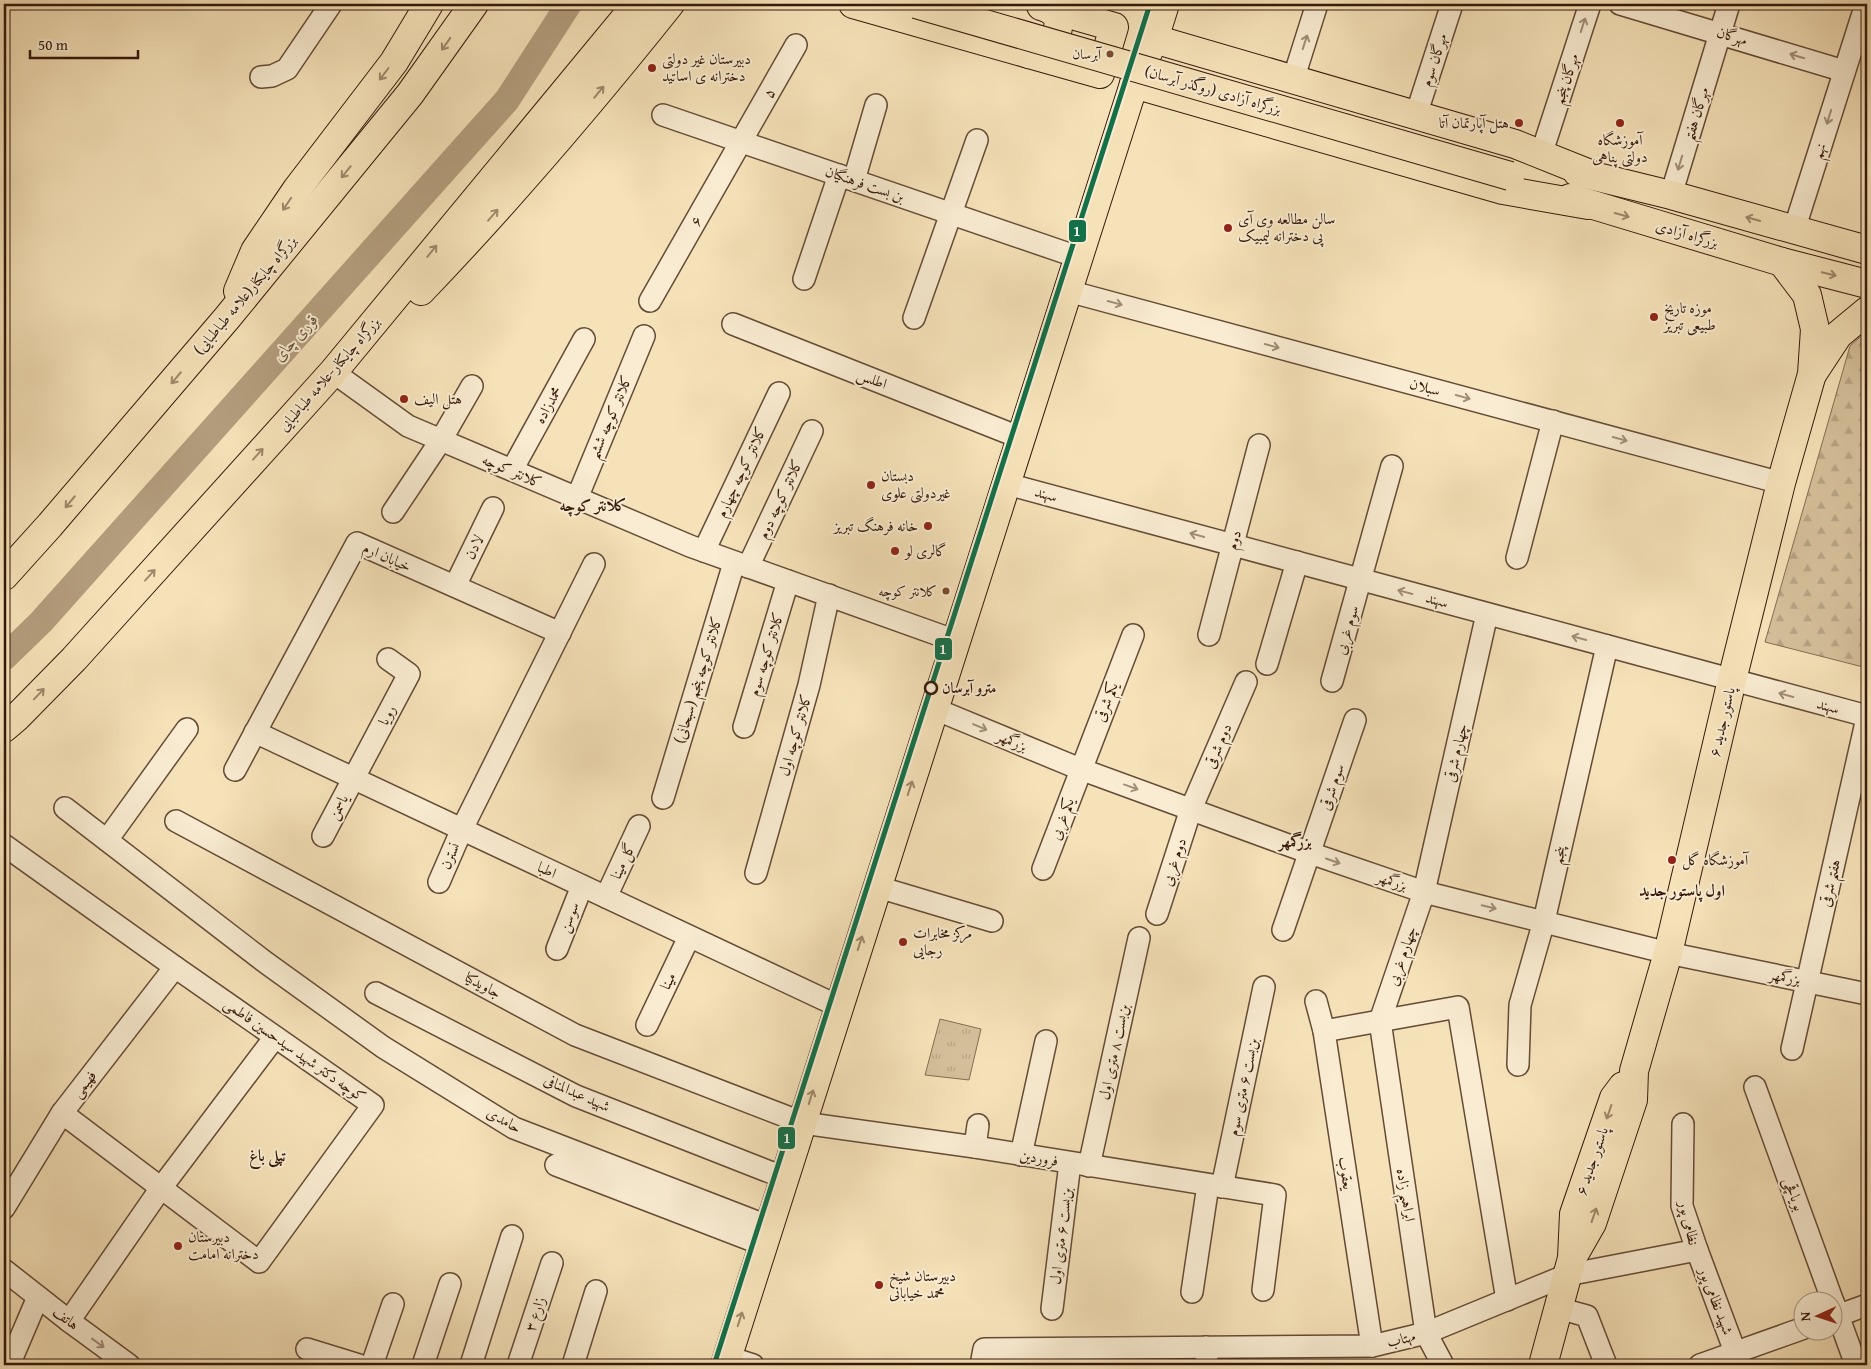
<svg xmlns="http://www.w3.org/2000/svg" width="1871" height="1369" font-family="'Gentium Book Plus',Amiri,serif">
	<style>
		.grass { fill: url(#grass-tufts); stroke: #856c53 }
		.forest { fill: url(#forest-firs); stroke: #856c53 }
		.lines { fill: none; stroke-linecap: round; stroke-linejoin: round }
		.river { stroke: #b49e7e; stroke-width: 26 }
		.minor-casing { stroke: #654b36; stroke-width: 24 }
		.major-casing { stroke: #35190b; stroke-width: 30 }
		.highway-casing { stroke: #35190b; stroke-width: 30 }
		.minor { stroke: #f9ecd2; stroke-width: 21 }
		.major { stroke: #f6e2b9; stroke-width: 28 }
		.highway { stroke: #f6e2b9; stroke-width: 28 }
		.highway-bridge-casing { stroke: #35190b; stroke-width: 30; stroke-linecap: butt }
		.highway-bridge { stroke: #f6e2b9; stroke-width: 28 }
		.metro-1-casing { stroke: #f9ecd2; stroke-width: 9 }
		.metro-1 { stroke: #147049; stroke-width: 5 }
		.oneway { stroke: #a18d78 }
		.oneway2 { stroke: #9f886b }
		.bus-dot { fill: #7a4b2a; stroke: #f9ecd2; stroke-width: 2 }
		.poi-dot { fill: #8f2418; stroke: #f9ecd2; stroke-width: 2 }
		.stop-dot { fill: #f9ecd2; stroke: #35190b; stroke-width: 2.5 }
		.labels { text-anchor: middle; stroke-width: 4; stroke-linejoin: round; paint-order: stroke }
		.bus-label { font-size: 14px; fill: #35190b; stroke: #f9ecd2; text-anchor: end }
		.street-label { font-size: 15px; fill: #35190b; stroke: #f9ecd2 }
		.poi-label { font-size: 15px; fill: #35190b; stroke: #f9ecd2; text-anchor: start }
		.stop-label { font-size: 15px; font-weight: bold; fill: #35190b; stroke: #f9ecd2; text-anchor: start }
		.water-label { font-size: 16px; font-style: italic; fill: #684e39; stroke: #f9ecd2 }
		.neighbourhood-label { font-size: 16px; font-weight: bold; fill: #35190b; stroke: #f9ecd2 }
		.line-badge { stroke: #f9ecd2; stroke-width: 2 }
		.badge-label { font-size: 14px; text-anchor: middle; font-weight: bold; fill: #fff }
	</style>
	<defs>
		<pattern id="grass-tufts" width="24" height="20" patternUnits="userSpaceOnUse" patternTransform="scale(1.25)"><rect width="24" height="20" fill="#d5c09b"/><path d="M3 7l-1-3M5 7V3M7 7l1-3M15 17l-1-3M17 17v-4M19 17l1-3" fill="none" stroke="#b7a484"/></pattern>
		<pattern id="forest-firs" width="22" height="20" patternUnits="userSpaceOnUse" patternTransform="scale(1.25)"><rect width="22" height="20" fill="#d5c09b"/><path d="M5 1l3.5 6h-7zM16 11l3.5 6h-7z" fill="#b7a484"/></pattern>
	</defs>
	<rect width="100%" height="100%" fill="#f6e2b9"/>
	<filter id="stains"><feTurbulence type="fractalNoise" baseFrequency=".004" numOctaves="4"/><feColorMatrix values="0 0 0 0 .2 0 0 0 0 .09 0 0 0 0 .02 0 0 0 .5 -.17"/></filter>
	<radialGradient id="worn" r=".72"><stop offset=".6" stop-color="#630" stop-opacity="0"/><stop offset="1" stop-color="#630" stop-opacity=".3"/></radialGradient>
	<path class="grass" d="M 940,1019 L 981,1029 L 969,1080 L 925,1075 Z"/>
	<path class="forest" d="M 1867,333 L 1867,668 L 1765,642 L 1850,346 L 1859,338 Z"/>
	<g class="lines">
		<path class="river" d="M 4,658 L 41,622 L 507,100 L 569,4"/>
		<g class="minor-casing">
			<g id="minor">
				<path d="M 1620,4 L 1844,71"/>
				<path d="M 261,77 L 272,76 L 287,69 L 331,4"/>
				<path d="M 1293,80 L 1317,4"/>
				<path d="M 663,115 L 1066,253 L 1078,260"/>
				<path d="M 1416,115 L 1452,4"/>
				<path d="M 1541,155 L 1590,4"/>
				<path d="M 854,180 L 876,105"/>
				<path d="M 1671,195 L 1729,4"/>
				<path d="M 1794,230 L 1866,4"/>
				<path d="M 804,279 L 839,175"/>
				<path d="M 1068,291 L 1781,483"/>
				<path d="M 650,301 L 796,45"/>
				<path d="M 914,318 L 977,140"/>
				<path d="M 733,324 L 1011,434 L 1021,440"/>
				<path d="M 333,372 L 408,426 L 690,546 L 956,641"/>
				<path d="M 512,470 L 584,339"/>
				<path d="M 1007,484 L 1867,716"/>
				<path d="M 577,498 L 644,336"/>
				<path d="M 393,512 L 441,440 L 472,386"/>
				<path d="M 704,551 L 779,393"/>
				<path d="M 1517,558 L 1553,421"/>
				<path d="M 748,567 L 812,431"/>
				<path d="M 455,586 L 493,508"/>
				<path d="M 1209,635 L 1259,445"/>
				<path d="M 1267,664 L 1297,562"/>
				<path d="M 1332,681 L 1392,466"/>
				<path d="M 935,709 L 1080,769 L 1310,853 L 1424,892 L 1668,953 L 1867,994"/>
				<path d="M 744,727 L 788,581"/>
				<path d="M 255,732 L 840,1007"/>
				<path d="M 235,770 L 357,543 L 560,633"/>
				<path d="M 663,798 L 734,563"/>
				<path d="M 65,808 L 265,962 L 383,1047 L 514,1128 L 770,1227"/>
				<path d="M 176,821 L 575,1035 L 803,1123 L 975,1147 L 1275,1195 L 1263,1290"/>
				<path d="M 323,836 L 409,674 L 388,659"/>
				<path d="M 107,840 L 187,729"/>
				<path d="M 4,845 L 175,967 L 373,1105 L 259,1262 L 62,1113"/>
				<path d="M 1043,869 L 1133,635"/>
				<path d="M 756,873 L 809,685 L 829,595"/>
				<path d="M 439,882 L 462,829 L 594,564"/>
				<path d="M 878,887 L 992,921"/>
				<path d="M 606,897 L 639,826"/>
				<path d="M 1157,914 L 1191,809 L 1246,682"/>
				<path d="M 1283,930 L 1355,720"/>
				<path d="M 557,949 L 582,886"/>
				<path d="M 376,993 L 576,1096 L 785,1178"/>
				<path d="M 1316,1001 L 1324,1031 L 1372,1346"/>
				<path d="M 647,1025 L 689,937"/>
				<path d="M 1324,1031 L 1458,1007 L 1507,1300"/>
				<path d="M 1792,1049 L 1867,718"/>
				<path d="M 1518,1065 L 1520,1005 L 1544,921 L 1607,646"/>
				<path d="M 1755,1087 L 1833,1302"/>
				<path d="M 975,1147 L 978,1125"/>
				<path d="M 1021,1155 L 1046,1041"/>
				<path d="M 556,1165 L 764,1245"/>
				<path d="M 1089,1166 L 1139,938"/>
				<path d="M 1222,1187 L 1264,987"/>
				<path d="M 4,1208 L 62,1113 L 175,967"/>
				<path d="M 1697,1250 L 1740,1365"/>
				<path d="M 4,1270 L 69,1321 L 129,1365"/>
				<path d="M 1192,1292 L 1208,1185"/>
				<path d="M 1834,1304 L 1856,1365"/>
				<path d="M 1558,1308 L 1587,1316 L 1606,1365"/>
				<path d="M 1052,1309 L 1070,1163"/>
				<path d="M 1834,1317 L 1867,1305"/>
				<path d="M 69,1321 L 161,1188 L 275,1037"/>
				<path d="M 1206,1347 L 1207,1365"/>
				<path d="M 307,1349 L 359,1365"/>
				<path d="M 728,1357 L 753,1365"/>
				<path d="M 9,1365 L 38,1297"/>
				<path d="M 372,1365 L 393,1304"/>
				<path d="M 423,1365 L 450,1284"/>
				<path d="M 471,1365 L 512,1236"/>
				<path d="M 518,1365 L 552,1263"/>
				<path d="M 573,1365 L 596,1291"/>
				<path d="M 981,1365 L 984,1349 L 1372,1346 L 1426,1333 L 1567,1275 L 1697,1250 L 1682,1206 L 1683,1124"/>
				<path d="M 1443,1365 L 1426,1333 L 1380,1021 L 1424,892 L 1487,614"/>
				<path d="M 1700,1365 L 1804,1328"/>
			</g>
		</g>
		<g class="major-casing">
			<g id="major">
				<path d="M 1813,373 L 1838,335 L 1867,311"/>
				<path d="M 1572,1258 L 1592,1223 L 1633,1100 L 1634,1071 L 1668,953 L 1732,680 L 1781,483 L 1812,374 L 1815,329 L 1807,295 L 1782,262"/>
				<path d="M 725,1365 L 1134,84 L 1154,39 L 1165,4"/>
				<path d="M 1543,1365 L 1572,1258 L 1574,1214 L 1614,1098 L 1623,1086"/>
			</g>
		</g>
		<g class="highway-casing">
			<g id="highway">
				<path d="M 853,4 L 1029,54 C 1034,54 1041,55 1045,52 C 1053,48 1060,28 1058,19 C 1057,14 1052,11 1047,8"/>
				<path d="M 1154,39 L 1515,144 L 1595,176"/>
				<path d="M 1029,54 L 1100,74 L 1114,27 L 1041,6"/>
				<path d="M 1134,84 L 1503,190 L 1588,205"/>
				<path d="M 1577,172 L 1671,195 L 1867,250"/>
				<path d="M 1570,198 L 1782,262 L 1867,284"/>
				<path d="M 238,291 L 255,251 L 297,189 L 394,62 L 429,4"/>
				<path d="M 421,291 C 509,199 591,103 670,4"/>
				<path d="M 4,576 L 50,525 L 227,318 L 410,94 L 474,4"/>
				<path d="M 4,728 L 17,717 L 74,659 L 333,372 L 637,4"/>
			</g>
		</g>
		<use href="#minor" class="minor"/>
		<use href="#major" class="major"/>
		<use href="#highway" class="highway"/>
		<g class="highway-bridge-casing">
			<path id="highway-bridge" d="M 916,4 L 1510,176"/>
		</g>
		<use href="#highway-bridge" class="highway-bridge"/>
		<g class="metro-1-casing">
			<path id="metro-1" d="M 714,1365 L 1150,4"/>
		</g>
		<use href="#metro-1" class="metro-1"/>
	</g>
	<defs><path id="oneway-shaft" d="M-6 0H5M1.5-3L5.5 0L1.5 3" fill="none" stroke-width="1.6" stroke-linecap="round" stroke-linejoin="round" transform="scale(1.25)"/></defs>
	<g class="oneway">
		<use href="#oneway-shaft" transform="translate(1583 25) rotate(-72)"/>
		<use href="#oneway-shaft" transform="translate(1305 42) rotate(-72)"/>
		<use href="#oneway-shaft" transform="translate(1797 56) rotate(-163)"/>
		<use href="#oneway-shaft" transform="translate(1829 117) rotate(107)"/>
		<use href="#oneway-shaft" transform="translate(1680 163) rotate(107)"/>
		<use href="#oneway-shaft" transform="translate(1115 303) rotate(15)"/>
		<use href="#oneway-shaft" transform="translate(1272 346) rotate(15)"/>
		<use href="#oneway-shaft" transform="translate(1463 397) rotate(15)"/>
		<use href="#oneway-shaft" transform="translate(1620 439) rotate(15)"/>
		<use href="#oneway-shaft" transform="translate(1197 535) rotate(-165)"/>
		<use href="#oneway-shaft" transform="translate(1405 592) rotate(-165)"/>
		<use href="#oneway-shaft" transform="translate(1579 638) rotate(-165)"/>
		<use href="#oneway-shaft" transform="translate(1786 695) rotate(-165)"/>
		<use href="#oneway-shaft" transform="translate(980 727) rotate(23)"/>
		<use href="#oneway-shaft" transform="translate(1131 787) rotate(20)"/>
		<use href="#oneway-shaft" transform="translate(1333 861) rotate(19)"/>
		<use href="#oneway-shaft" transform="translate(1489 907) rotate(14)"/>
		<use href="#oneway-shaft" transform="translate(98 1343) rotate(36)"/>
	</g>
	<g class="oneway2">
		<use href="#oneway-shaft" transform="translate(446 44) rotate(125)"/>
		<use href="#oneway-shaft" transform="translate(384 74) rotate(127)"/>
		<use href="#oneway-shaft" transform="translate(599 92) rotate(-50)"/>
		<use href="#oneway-shaft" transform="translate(346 172) rotate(129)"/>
		<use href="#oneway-shaft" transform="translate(287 204) rotate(124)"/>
		<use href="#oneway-shaft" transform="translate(493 215) rotate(-49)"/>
		<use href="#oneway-shaft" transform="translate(1622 215) rotate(16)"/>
		<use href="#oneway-shaft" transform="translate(1753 219) rotate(-164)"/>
		<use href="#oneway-shaft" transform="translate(432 251) rotate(-51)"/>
		<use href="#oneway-shaft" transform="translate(1829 274) rotate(14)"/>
		<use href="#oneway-shaft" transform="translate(176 378) rotate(130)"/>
		<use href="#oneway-shaft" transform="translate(258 454) rotate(-48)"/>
		<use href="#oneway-shaft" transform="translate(70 502) rotate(130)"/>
		<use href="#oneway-shaft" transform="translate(150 575) rotate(-48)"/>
		<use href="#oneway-shaft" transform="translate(39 694) rotate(-46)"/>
		<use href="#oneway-shaft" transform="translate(910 788) rotate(-72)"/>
		<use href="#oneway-shaft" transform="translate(860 943) rotate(-72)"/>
		<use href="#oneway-shaft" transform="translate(811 1097) rotate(-72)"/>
		<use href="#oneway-shaft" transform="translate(1609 1112) rotate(109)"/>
		<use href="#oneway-shaft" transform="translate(1594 1215) rotate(-71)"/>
		<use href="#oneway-shaft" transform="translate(740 1319) rotate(-72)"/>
	</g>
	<g class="bus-dot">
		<circle cx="1110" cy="54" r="4.5"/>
		<circle cx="946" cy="591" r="4.5"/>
	</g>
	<g class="poi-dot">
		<circle cx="652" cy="68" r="5"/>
		<circle cx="1519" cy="123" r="5"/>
		<circle cx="1620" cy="123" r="5"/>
		<circle cx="1228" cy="228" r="5"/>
		<circle cx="1654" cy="317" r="5"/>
		<circle cx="404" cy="399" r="5"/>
		<circle cx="871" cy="485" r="5"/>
		<circle cx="928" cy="526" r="5"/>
		<circle cx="895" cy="551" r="5"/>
		<circle cx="1672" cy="860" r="5"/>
		<circle cx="903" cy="942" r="5"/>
		<circle cx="178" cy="1246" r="5"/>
		<circle cx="879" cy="1285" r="5"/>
	</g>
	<circle class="stop-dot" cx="931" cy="688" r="6"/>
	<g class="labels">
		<g class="bus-label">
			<text x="1101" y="59">آبرسان</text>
			<text x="937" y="596">کلانتر کوچه</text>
		</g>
		<g class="street-label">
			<text transform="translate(1732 36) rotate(17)" y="5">مهرگان</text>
			<text transform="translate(1434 60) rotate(-72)" y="5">مهرگان سوم</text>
			<text transform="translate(1566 79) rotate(-72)" y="5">مهرگان پنجم</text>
			<text transform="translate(1213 90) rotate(16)" y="5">بزرگراه آزادی (روگذر آبرسان)</text>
			<text transform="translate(769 93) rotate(-60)" y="5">۵</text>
			<text transform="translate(1696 114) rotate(-73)" y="5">مهرگان هفتم</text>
			<text transform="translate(1819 151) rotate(-73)" y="5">نهم</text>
			<text transform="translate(865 184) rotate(19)" y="5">بن بست فرهنگیان</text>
			<text transform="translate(696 221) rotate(-60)" y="5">۶</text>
			<text transform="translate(1687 234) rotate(16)" y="5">بزرگراه آزادی</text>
			<text transform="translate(245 295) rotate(-50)" y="5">بزرگراه چایکنار(علامه طباطبایی)</text>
			<text transform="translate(329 374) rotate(-49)" y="5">بزرگراه چایکنار-علامه طباطبایی</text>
			<text transform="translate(872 379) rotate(21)" y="5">اطلس</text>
			<text transform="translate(1425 387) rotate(15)" y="5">سبلان</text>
			<text transform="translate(548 405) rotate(-61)" y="5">محمدزاده</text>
			<text transform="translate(610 417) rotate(-67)" y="5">کلانتر کوچه ششم</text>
			<text transform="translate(512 471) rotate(23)" y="5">کلانتر کوچه</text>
			<text transform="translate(741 472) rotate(-65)" y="5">کلانتر کوچه چهارم</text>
			<text transform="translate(1046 494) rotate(15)" y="5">سهند</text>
			<text transform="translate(780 499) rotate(-65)" y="5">کلانتر کوچه دوم</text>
			<text transform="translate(1234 540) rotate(-75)" y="5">دوم</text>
			<text transform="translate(474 547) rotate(-64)" y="5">لادن</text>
			<text transform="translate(387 557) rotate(24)" y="5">خیابان ارم</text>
			<text transform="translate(1437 600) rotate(15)" y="5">سهند</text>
			<text transform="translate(1347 630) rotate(-74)" y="5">سوم غربی</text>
			<text transform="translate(766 654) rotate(-73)" y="5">کلانتر کوچه سوم</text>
			<text transform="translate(698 680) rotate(-73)" y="5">کلانتر کوچه پنجم (سبحانی)</text>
			<text transform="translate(1106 702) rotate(-69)" y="5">یکم شرقی</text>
			<text transform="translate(1828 706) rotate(15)" y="5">سهند</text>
			<text transform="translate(387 715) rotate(-62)" y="5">رویا</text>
			<text transform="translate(1722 722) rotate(-77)" y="5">پاستور جدید ۶</text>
			<text transform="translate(795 735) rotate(-74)" y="5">کلانتر کوچه اول</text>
			<text transform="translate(1012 741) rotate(23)" y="5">بزرگمهر</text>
			<text transform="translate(1218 746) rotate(-67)" y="5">دوم شرقی</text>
			<text transform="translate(1456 753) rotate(-77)" y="5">چهارم شرقی</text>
			<text transform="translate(1332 787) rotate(-71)" y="5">سوم شرقی</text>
			<text transform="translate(338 807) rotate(-62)" y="5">یاسمن</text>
			<text transform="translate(1062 819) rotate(-70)" y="5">یکم غربی</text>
			<text transform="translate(1559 855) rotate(-77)" y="5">پنجم</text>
			<text transform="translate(450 856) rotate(-66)" y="5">نسترن</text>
			<text transform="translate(623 861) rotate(-65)" y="5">گل مینا</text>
			<text transform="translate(1174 862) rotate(-72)" y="5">دوم غربی</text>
			<text transform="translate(547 870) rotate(25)" y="5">اطبا</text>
			<text transform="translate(1392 881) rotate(19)" y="5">بزرگمهر</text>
			<text transform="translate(1830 883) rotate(-77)" y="5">هفتم شرقی</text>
			<text transform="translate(569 917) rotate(-68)" y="5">سوسن</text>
			<text transform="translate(1402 956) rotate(-71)" y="5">چهارم غربی</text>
			<text transform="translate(1785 977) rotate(11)" y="5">بزرگمهر</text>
			<text transform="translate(668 981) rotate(-64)" y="5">مینا</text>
			<text transform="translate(483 985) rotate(28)" y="5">جاویدکیا</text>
			<text transform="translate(295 1050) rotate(35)" y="5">کوچه دکتر شهید سیدحسین فاطمی</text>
			<text transform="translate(1114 1052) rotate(-78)" y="5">بن‌بست ۸ متری اول</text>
			<text transform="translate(84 1084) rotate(-52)" y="5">فهیمی</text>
			<text transform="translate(1243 1087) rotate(-78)" y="5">بن‌بست ۶ متری سوم</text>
			<text transform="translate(577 1093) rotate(24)" y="5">شهید عبدالمنافی</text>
			<text transform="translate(504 1120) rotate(29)" y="5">حامدی</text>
			<text transform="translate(1039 1158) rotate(9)" y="5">فروردین</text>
			<text transform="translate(1592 1161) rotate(-71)" y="5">پاستور جدید ۶</text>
			<text transform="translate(1346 1173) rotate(81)" y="5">یعقوب</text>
			<text transform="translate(1794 1194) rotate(70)" y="5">بویاقچی</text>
			<text transform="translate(1406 1195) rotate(81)" y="5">ابراهیم زاده</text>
			<text transform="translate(1689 1223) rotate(77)" y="5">نظامی پور</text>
			<text transform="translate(1061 1236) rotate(-83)" y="5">بن‌بست ۶ متری اول</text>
			<text transform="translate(1716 1301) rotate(69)" y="5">شهید نظامی پور</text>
			<text transform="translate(535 1314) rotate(-72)" y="5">زارع ۳</text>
			<text transform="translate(66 1318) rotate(37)" y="5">هاتف</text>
			<text transform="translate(1401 1339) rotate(-14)" y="5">مهتاب</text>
		</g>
		<g class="poi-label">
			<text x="662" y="64">دبیرستان غیر دولتی<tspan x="662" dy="17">دخترانه ی اساتید</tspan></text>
			<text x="1509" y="128" text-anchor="end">هتل آپارتمان آتا</text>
			<text x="1620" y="145" text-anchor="middle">آموزشگاه<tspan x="1620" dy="17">دولتی پناهی</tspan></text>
			<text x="1238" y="224">سالن مطالعه وی آی<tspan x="1238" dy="17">پی دخترانه لیمبیک</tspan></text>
			<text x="1664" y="313">موزه تاریخ<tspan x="1664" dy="17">طبیعی تبریز</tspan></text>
			<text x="414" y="404">هتل الیف</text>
			<text x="881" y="481">دبستان<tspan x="881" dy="17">غیردولتی علوی</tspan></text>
			<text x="918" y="531" text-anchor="end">خانه فرهنگ تبریز</text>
			<text x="905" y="556">گالری لو</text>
			<text x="1682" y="865">آموزشگاه گل</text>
			<text x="913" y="938">مرکز مخابرات<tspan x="913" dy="17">رجایی</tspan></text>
			<text x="188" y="1242">دبیرستان<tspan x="188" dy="17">دخترانه امامت</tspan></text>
			<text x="889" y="1281">دبیرستان شیخ<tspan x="889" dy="17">محمد خیابانی</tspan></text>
		</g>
		<g class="stop-label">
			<text x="942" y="693">مترو آبرسان</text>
		</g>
		<g class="water-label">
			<text transform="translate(295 337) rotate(-48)" y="6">قوری چای</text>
		</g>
		<g class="neighbourhood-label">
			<text x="593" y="511">کلانتر کوچه</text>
			<text x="1295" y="847">بزرگمهر</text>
			<text x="1682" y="896">اول پاستور جدید</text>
			<text x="268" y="1161">تپلی باغ</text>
		</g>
	</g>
	<g class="line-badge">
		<rect x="1068" y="219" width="19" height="24" rx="5" fill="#147049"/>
		<rect x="934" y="637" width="19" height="24" rx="5" fill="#147049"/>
		<rect x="777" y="1126" width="19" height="24" rx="5" fill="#147049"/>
	</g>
	<g class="badge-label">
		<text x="1077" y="236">1</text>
		<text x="943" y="654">1</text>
		<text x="787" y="1143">1</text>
	</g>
	<rect width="1871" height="1369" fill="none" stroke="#f6e2b9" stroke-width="20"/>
	<rect x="5" y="5" width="1861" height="1359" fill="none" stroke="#35190b" stroke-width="2.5"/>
	<rect x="10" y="10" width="1851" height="1349" fill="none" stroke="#35190b"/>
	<g transform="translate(1818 1316) rotate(267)"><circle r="24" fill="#f9ecd2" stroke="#ab9882"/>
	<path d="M0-4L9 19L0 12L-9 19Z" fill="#8f2418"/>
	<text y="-8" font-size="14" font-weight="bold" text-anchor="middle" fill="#35190b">N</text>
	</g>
	<path d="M30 50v8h108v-8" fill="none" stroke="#35190b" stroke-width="2.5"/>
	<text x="38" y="50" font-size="15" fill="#35190b" stroke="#f9ecd2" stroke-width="4" paint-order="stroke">50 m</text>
	<rect width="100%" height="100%" filter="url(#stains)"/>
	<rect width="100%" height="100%" fill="url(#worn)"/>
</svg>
